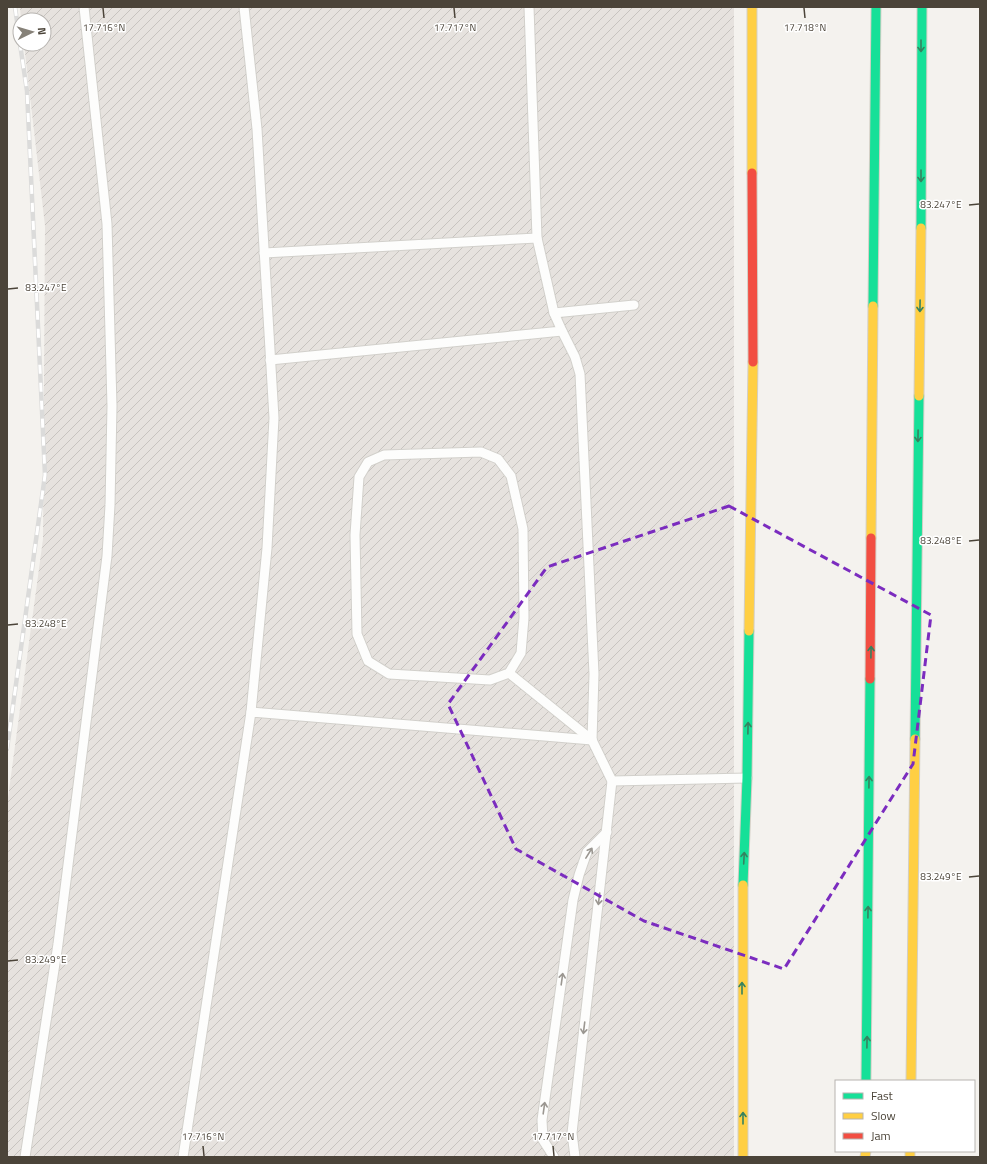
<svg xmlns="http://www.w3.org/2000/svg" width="987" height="1164" font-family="'Titillium Web',sans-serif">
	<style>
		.industrial { fill: url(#industrial-furrows) }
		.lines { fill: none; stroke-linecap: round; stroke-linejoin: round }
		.lane-casing { stroke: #d2d0cb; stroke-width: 11 }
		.fast-casing { stroke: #d3cfc5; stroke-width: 11 }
		.slow-casing { stroke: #d3cfc5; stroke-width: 11 }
		.jam-casing { stroke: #d3cfc5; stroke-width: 11 }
		.lane { stroke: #fdfdfc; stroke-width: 9 }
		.fast { stroke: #16e098; stroke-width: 9 }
		.slow { stroke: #ffcf43; stroke-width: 9 }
		.jam { stroke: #f24e42; stroke-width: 9 }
		.rail-casing { stroke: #dbdbda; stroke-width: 4.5 }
		.rail { stroke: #fff; stroke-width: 3; stroke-dasharray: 9; stroke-linecap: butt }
		.oneway { stroke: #36825f }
		.oneway2 { stroke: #9b9791 }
		.marked { fill: none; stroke: #7b2cbf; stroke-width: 3; stroke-dasharray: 8 5; stroke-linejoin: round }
		.ticks { fill: none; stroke: #4b4439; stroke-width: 1.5 }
		.ticks-label { font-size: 10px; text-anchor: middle; fill: #4b4439; stroke: #fff; stroke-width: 3; stroke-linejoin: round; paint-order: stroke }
	</style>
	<defs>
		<pattern id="industrial-furrows" width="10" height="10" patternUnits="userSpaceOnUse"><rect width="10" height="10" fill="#e6e2de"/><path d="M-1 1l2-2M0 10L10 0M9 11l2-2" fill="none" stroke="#c7c3bf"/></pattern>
	</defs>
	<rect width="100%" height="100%" fill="#f4f2ee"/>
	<path class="industrial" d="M 20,7 L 734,7 L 734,1157 L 7,1157 L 7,805 L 43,539 L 45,226 L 24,44 L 44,44 L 44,20 L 21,20 Z"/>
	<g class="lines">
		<g class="lane-casing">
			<g id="lane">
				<path d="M 244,7 L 257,129 L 274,418 L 267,548 L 251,712"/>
				<path d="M 264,253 L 537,238"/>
				<path d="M 554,313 L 634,305"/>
				<path d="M 562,331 L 575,357 L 580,374 L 594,674 L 592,740"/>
				<path d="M 270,360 L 562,331 L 554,313 L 537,238 L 529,7"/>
				<path d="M 481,452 L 498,459 L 511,476 L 523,529 L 524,618 L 521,653 L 509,673 L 490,680 L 389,674 L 368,661 L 357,634 L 355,535 L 359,477 L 368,462 L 384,455 Z"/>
				<path d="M 509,673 L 592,740 L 612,781 L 572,1133 L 575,1157"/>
				<path d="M 612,781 L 747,778"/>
				<path d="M 25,1157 L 58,944 L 107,556 L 110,505 L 112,406 L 107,224 L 84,7"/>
				<path d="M 183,1157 L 251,712 L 592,740"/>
				<path d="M 554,1157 L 543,1140 L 542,1120 L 573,900 L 579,875 L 587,852 L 607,832"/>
			</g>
		</g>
		<g class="fast-casing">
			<g id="fast">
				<path d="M 921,228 L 922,7"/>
				<path d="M 873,306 L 876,7"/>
				<path d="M 915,739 L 919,396"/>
				<path d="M 743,885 L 747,778 L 749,631"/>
				<path d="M 866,1081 L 870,679"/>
			</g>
		</g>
		<g class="slow-casing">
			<g id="slow">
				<path d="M 752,7 L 752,173"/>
				<path d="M 919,396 L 921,228"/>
				<path d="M 871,538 L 873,306"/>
				<path d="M 749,631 L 753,362"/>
				<path d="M 743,885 L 743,1157"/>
				<path d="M 911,1081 L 915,739"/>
				<path d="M 910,1151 L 910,1157"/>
				<path d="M 865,1157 L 866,1151"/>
			</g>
		</g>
		<g class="jam-casing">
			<g id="jam">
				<path d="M 752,173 L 753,362"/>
				<path d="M 870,679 L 871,538"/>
			</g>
		</g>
		<use href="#lane" class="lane"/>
		<use href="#fast" class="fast"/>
		<use href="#slow" class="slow"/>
		<use href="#jam" class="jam"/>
		<g class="rail-casing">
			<g id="rail">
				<path d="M 15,7 L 20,43"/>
				<path d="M 7,749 L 45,475 L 27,91 L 20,44"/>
			</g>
		</g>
		<use href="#rail" class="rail"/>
	</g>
	<defs><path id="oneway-shaft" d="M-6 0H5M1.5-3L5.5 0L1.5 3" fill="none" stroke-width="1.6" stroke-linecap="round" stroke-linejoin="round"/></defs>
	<g class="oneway">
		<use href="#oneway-shaft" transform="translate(921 46) rotate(90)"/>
		<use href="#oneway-shaft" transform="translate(921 176) rotate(90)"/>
		<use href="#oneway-shaft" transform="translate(920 306) rotate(91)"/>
		<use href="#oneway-shaft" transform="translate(918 436) rotate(91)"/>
		<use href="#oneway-shaft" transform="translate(871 652) rotate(-89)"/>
		<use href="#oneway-shaft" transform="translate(748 728) rotate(-89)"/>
		<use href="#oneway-shaft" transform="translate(869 782) rotate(-89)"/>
		<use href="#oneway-shaft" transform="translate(744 858) rotate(-87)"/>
		<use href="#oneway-shaft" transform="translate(868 912) rotate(-89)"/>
		<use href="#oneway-shaft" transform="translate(742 988) rotate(-90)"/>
		<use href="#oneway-shaft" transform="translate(867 1042) rotate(-89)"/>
		<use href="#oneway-shaft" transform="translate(743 1118) rotate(-90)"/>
	</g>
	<g class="oneway2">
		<use href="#oneway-shaft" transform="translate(589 853) rotate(-58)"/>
		<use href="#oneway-shaft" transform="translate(599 899) rotate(97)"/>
		<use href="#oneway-shaft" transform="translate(562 979) rotate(-82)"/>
		<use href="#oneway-shaft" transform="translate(584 1028) rotate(97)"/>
		<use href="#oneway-shaft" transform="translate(544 1108) rotate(-82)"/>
	</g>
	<path class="marked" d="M 729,506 L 931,615 L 913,764 L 784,969 L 644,921 L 516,849 L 448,704 L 547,567 Z"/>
	<path class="ticks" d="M 103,8 L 104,18M 454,8 L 455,18M 804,8 L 805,18M 969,205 L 979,204M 8,289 L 18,288M 969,541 L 979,540M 8,625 L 18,624M 969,877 L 979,876M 8,961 L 18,960M 203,1146 L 204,1156M 553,1146 L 554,1156"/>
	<g class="ticks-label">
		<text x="104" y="31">17.716°N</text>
		<text x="455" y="31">17.717°N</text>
		<text x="805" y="31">17.718°N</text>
		<text x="941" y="208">83.247°E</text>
		<text x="46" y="291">83.247°E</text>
		<text x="941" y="544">83.248°E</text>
		<text x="46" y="627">83.248°E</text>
		<text x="941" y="880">83.249°E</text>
		<text x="46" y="963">83.249°E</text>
		<text x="203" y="1140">17.716°N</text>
		<text x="553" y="1140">17.717°N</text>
	</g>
	<rect width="987" height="1164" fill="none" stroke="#4b4439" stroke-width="16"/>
	<rect x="835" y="1080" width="140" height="72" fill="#ffffff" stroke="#b7b4b0"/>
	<rect x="843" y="1093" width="20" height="6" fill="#16e098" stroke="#b7b4b0"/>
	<text x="871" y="1100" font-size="12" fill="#4b4439">Fast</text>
	<rect x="843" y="1113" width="20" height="6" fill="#ffcf43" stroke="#b7b4b0"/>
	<text x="871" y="1120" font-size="12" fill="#4b4439">Slow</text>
	<rect x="843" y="1133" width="20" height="6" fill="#f24e42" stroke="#b7b4b0"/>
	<text x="871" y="1140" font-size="12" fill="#4b4439">Jam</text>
	<g transform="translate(32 32) rotate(85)"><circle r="19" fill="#ffffff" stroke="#b7b4b0"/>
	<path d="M0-3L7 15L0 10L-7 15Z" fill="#868178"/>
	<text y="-6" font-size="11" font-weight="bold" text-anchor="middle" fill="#4b4439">N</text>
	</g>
</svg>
